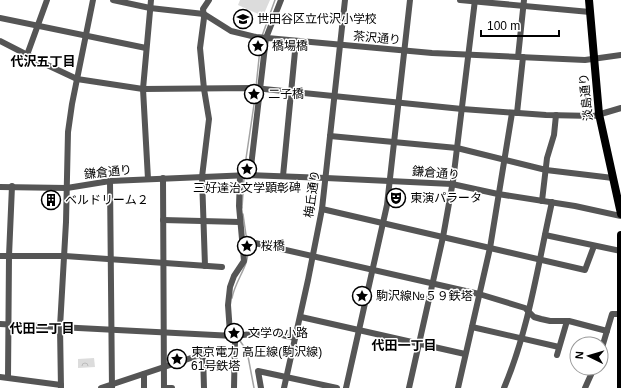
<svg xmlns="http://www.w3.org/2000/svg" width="621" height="388" font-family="Arial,'Noto Sans JP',sans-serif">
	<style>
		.park { fill: url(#park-crowns) }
		.pitch { fill: #dcdcdc }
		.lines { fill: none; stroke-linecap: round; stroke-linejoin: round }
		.stream { stroke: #a3a3a3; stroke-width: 1.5 }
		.minor { stroke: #555; stroke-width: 6 }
		.major { stroke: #000; stroke-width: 8 }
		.labels { text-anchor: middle; stroke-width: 3; stroke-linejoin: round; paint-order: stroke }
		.poi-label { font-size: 12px; fill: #000; stroke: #fff; text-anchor: start }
		.street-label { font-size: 12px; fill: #000; stroke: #fff }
		.neighbourhood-label { font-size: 13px; font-weight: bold; fill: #000; stroke: #fff }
	</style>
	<defs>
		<pattern id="park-crowns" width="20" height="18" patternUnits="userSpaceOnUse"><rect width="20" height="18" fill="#dcdcdc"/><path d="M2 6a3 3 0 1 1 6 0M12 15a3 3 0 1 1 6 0" fill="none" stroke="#bbb"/></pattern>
	</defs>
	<rect width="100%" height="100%" fill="#fff"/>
	<path class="park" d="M 94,358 L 95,367 L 78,368 L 78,359 Z"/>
	<path class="pitch" d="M 240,0 L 270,0 L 263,16 L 238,5 Z"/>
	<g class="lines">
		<g class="stream">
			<path d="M 262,36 L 275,0"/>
			<path d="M 256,87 L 261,39"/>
			<path d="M 244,172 L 256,91"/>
			<path d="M 242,208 L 244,178"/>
			<path d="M 243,214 L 247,242"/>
			<path d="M 232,298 C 236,278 250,266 248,246"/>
			<path d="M 238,338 L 247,351 L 254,388"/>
		</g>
		<g class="minor">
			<path d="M 113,0 L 150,8 L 204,14 L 231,31 L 256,37 L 432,53 L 585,60 L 621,55"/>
			<path d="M 460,0 L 590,12"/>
			<path d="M 0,18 L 146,48"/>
			<path d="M 0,41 L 45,64 L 77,79 L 143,89 L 253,88 L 462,109 L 546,115 L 594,116 L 621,108"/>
			<path d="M 27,55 L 47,0"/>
			<path d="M 518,57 L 524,0"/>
			<path d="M 517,113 L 523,57"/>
			<path d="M 330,136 L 457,148 L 546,170 L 613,178"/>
			<path d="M 250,175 L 266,38 L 281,0"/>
			<path d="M 283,176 L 296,41"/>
			<path d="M 163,178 L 164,388"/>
			<path d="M 148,179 L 143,89 L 151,0"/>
			<path d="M 110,181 L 112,388"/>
			<path d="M 0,187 L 67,188 L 110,181 L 250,175 L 326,178 L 452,184 L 498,194 L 575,206 L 621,216"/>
			<path d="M 542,201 L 547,158 L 554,135 L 556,115"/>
			<path d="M 322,209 L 585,270 L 594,246"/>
			<path d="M 163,220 L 240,222"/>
			<path d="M 545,235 L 621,251"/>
			<path d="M 243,243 L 255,243 L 479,294 L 525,308 L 534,317 L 541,319 L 550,321 L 569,321 L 607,331"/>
			<path d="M 0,256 L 65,256 L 222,267"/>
			<path d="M 205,266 L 202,177 L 209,119 L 204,89 L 200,48 L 204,18 L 203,9 L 209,0"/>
			<path d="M 301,317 L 465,354"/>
			<path d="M 0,324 L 234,336 L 270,332 L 295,338"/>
			<path d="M 472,327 L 559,347"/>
			<path d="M 601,351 L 612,314 L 621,314"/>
			<path d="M 557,355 L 567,321"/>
			<path d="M 144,374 L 144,388"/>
			<path d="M 0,377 L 61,385"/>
			<path d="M 8,377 L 9,256 L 12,186"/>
			<path d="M 61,388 L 60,327 L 66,222 L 68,132 L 72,104 L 93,0"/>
			<path d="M 101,388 L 203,354 L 204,388"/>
			<path d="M 164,388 L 172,388"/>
			<path d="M 234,388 L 235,340 L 230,333 L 228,305 L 230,287 L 234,276 L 244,261 L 239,206 L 240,176"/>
			<path d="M 261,388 L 258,371 L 337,388"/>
			<path d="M 284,388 L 308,280 L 322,209 L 345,0"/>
			<path d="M 346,388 L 387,205 L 410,0"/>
			<path d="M 409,388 L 443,237 L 453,181 L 475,0"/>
			<path d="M 458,388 L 490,248 L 512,113"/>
			<path d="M 504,388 C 529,329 538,264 552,202"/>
			<path d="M 585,388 L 594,368"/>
		</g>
		<g class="major">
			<path d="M 589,0 L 599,114 L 621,214"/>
			<path d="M 621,388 L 621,235"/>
		</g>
	</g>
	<defs>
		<g id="school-ring" transform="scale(1)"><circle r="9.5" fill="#fff" stroke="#000" stroke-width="1.5"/><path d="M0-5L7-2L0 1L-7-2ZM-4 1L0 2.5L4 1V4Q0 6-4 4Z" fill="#000"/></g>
		<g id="sight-ring" transform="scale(1)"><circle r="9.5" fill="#fff" stroke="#000" stroke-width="1.5"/><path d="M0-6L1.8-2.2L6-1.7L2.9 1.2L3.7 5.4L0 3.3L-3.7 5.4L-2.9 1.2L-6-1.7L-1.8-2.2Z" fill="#000"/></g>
		<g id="theatre-ring" transform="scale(1)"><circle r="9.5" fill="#fff" stroke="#000" stroke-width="1.5"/><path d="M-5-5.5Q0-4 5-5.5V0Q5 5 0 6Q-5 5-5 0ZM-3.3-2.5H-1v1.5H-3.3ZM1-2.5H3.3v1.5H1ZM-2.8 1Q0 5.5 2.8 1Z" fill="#000"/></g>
		<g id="building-ring" transform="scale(1)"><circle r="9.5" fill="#fff" stroke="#000" stroke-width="1.5"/><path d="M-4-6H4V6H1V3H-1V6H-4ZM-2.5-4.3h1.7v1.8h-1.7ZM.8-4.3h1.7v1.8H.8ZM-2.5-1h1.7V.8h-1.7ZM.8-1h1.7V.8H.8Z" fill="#000"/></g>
	</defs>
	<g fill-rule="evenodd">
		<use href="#school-ring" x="243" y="19"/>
		<use href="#sight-ring" x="258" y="46"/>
		<use href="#sight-ring" x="254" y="94"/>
		<use href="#sight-ring" x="247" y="169"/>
		<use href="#theatre-ring" x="396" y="198"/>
		<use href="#building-ring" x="51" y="200"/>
		<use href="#sight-ring" x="247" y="246"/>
		<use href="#sight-ring" x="362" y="296"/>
		<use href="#sight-ring" x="234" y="333"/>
		<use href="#sight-ring" x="177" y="359"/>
	</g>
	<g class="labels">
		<g class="poi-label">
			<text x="257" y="23">世田谷区立代沢小学校</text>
			<text x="272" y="50">橋場橋</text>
			<text x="268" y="98">二子橋</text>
			<text x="247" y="192" text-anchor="middle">三好達治文学顕彰碑</text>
			<text x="410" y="202">東演パラータ</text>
			<text x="65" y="204">ベルドリーム２</text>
			<text x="261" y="250">桜橋</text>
			<text x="376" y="300">駒沢線№５９鉄塔</text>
			<text x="248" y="337">文学の小路</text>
			<text x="191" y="356">東京電力 高圧線(駒沢線)<tspan x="191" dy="14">61号鉄塔</tspan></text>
		</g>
		<g class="street-label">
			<text transform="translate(377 38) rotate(5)" y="4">茶沢通り</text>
			<text transform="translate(586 97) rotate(-96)" y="4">淡島通り</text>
			<text transform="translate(108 172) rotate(-6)" y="4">鎌倉通り</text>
			<text transform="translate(436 173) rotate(5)" y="4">鎌倉通り</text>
			<text transform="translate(312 194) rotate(-82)" y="4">梅丘通り</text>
		</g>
		<g class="neighbourhood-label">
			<text x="43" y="66">代沢五丁目</text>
			<text x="42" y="333">代田二丁目</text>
			<text x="404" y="350">代田一丁目</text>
		</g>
	</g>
	<g transform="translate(589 356) rotate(275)"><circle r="19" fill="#ffffff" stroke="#999999"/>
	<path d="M0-3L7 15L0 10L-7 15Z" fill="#000000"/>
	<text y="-6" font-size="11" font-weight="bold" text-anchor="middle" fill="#000000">N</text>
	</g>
	<path d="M481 30v6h78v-6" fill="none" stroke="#000000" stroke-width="2"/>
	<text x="487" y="30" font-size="12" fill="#000000" stroke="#ffffff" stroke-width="3" paint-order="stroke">100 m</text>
</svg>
